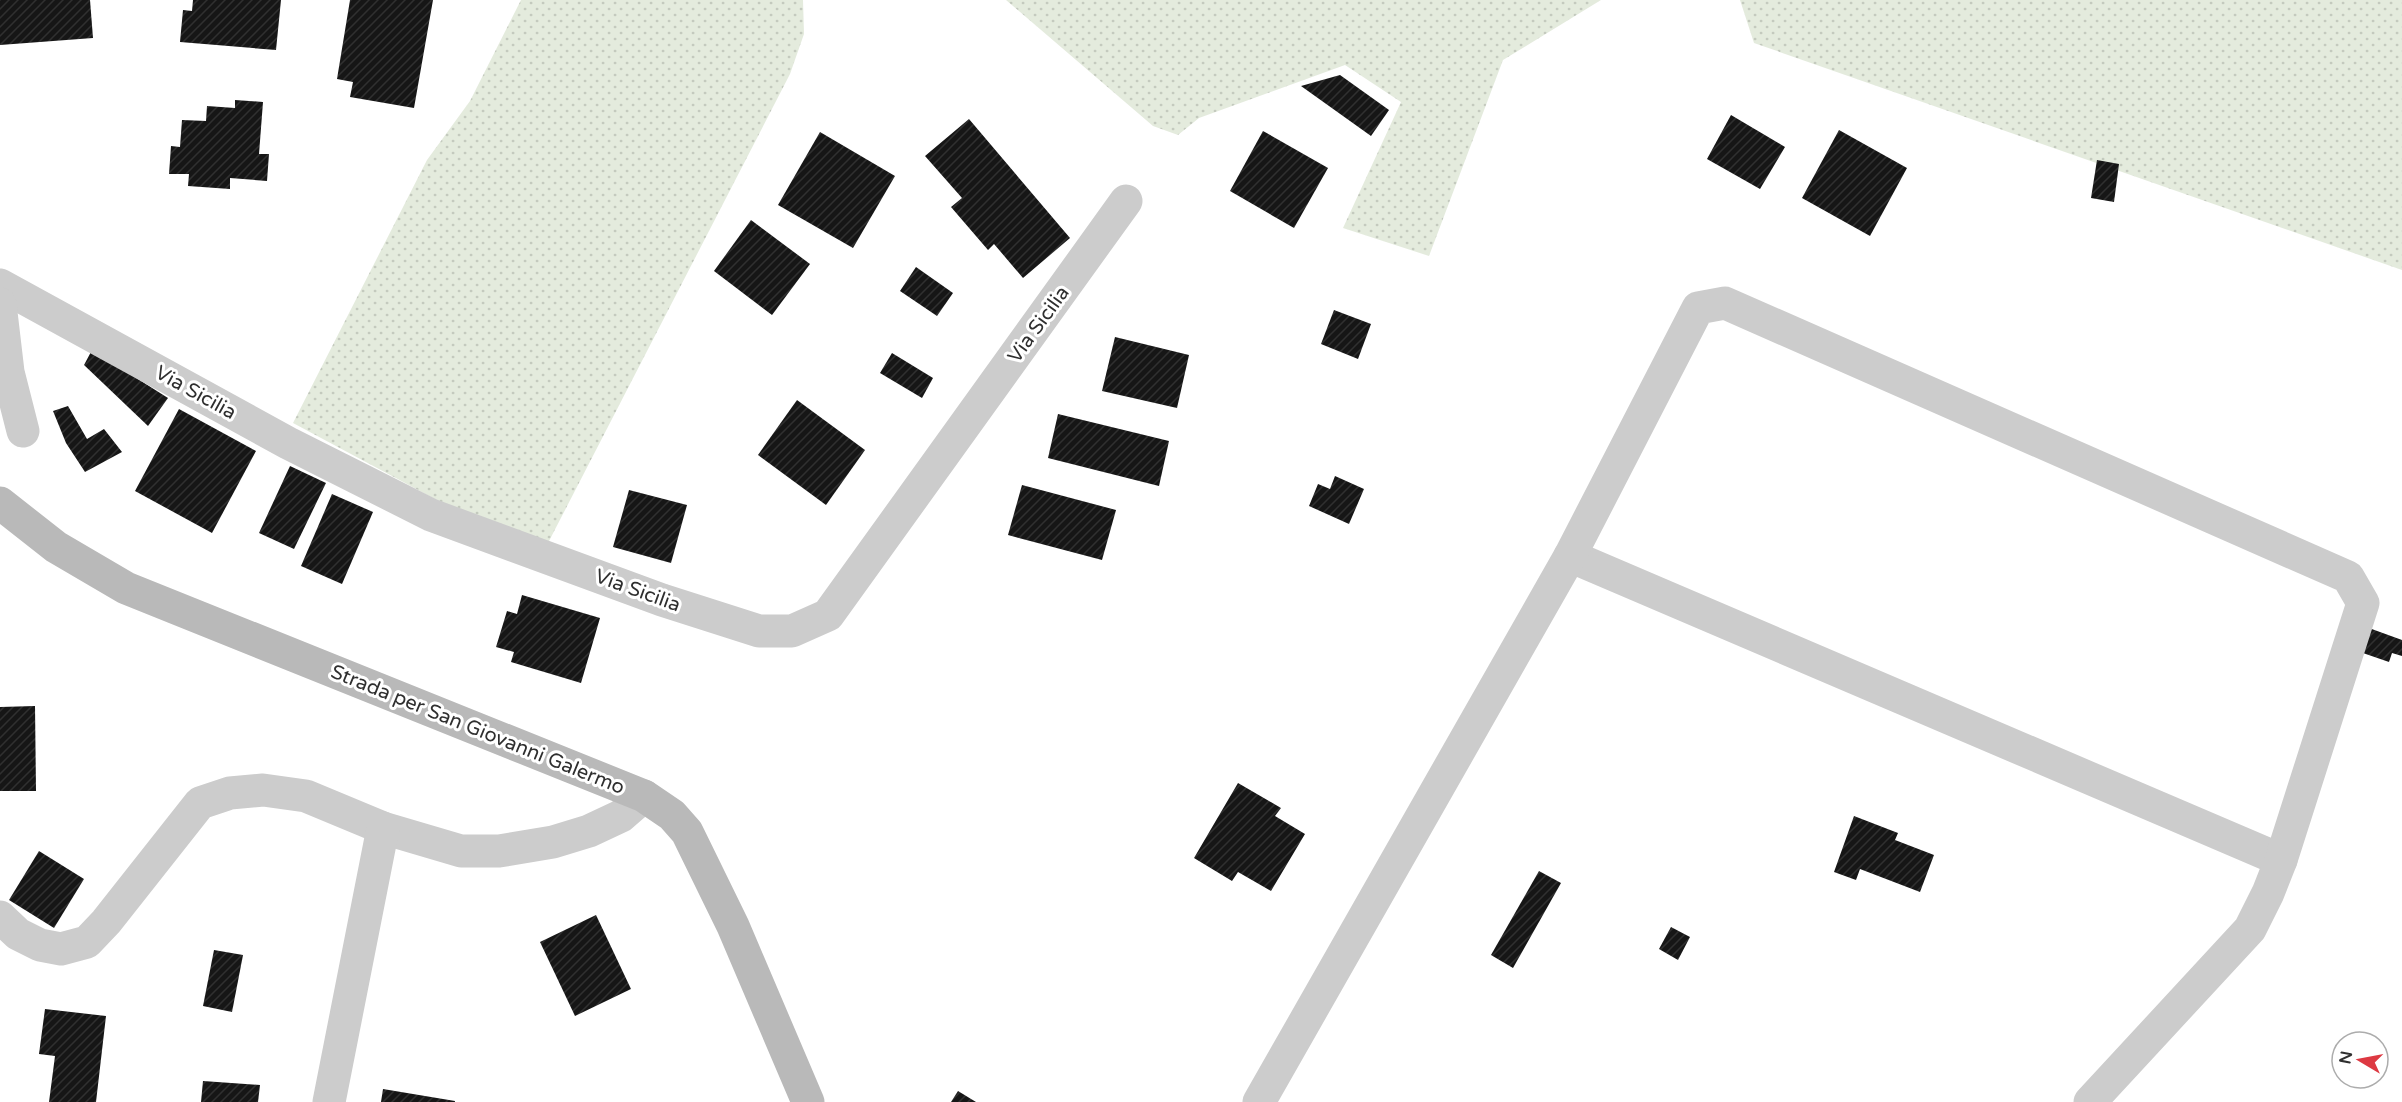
<svg xmlns="http://www.w3.org/2000/svg" width="2402" height="1102" font-family="'Varela Round',sans-serif">
	<style>
		.grass { fill: url(#grass-dots) }
		.building { fill: url(#building-hatch) }
		.lines { fill: none; stroke-linecap: round; stroke-linejoin: round }
		.street { stroke: #ccc; stroke-width: 33 }
		.secondary { stroke: #b9b9b9; stroke-width: 33 }
		.labels { text-anchor: middle; stroke-width: 6; stroke-linejoin: round; paint-order: stroke }
		.street-label { font-size: 20px; fill: #2f2f2f; stroke: #fff }
	</style>
	<defs>
		<pattern id="grass-dots" width="8" height="8" patternUnits="userSpaceOnUse" patternTransform="scale(1.5)"><rect width="8" height="8" fill="#e4ebdd"/><path d="M2 2h.1M6 6h.1" fill="none" stroke="#c4cabe" stroke-width="1.8" stroke-linecap="round"/></pattern>
		<pattern id="building-hatch" width="6" height="6" patternUnits="userSpaceOnUse" patternTransform="scale(1.5)"><rect width="6" height="6" fill="#161616"/><path d="M-1 1l2-2M0 6l6-6M5 7l2-2" fill="none" stroke="#303030"/></pattern>
	</defs>
	<rect width="100%" height="100%" fill="#fff"/>
	<g class="grass">
		<path d="M 521,0 L 803,0 L 804,34 L 790,74 L 548,543 L 448,506 L 293,423 L 427,160 L 470,101 Z"/>
		<path d="M 1006,0 L 1601,0 L 1503,60 L 1429,256 L 1343,228 L 1401,102 L 1345,65 L 1199,118 L 1178,135 L 1153,126 Z"/>
		<path d="M 1740,0 L 2402,0 L 2402,270 L 1754,43 Z"/>
	</g>
	<g class="building">
		<path d="M 0,0 L 90,0 L 93,38 L 0,45 Z"/>
		<path d="M 193,0 L 281,0 L 276,50 L 180,42 L 183,10 L 192,11 Z"/>
		<path d="M 350,0 L 433,0 L 414,108 L 350,97 L 353,82 L 337,79 Z"/>
		<path d="M 1340,75 L 1389,110 L 1371,136 L 1301,86 Z"/>
		<path d="M 235,100 L 263,102 L 259,154 L 269,154 L 267,181 L 230,178 L 230,189 L 188,186 L 189,174 L 169,174 L 171,146 L 180,147 L 182,120 L 206,121 L 207,106 L 235,108 Z"/>
		<path d="M 1731,115 L 1785,147 L 1760,189 L 1707,159 Z"/>
		<path d="M 969,119 L 1070,238 L 1023,278 L 994,244 L 988,250 L 951,207 L 962,198 L 925,156 Z"/>
		<path d="M 1839,130 L 1907,168 L 1870,236 L 1802,198 Z"/>
		<path d="M 1263,131 L 1328,168 L 1294,228 L 1230,191 Z"/>
		<path d="M 820,132 L 895,176 L 853,248 L 778,205 Z"/>
		<path d="M 2097,160 L 2119,164 L 2114,202 L 2091,198 Z"/>
		<path d="M 751,220 L 810,264 L 772,315 L 714,271 Z"/>
		<path d="M 916,267 L 953,293 L 937,316 L 900,291 Z"/>
		<path d="M 1334,310 L 1371,324 L 1358,359 L 1321,344 Z"/>
		<path d="M 1115,337 L 1189,355 L 1177,408 L 1102,391 Z"/>
		<path d="M 92,350 L 168,398 L 148,426 L 84,365 Z"/>
		<path d="M 892,353 L 933,378 L 922,398 L 880,373 Z"/>
		<path d="M 797,400 L 865,450 L 826,505 L 758,455 Z"/>
		<path d="M 68,406 L 87,439 L 104,429 L 122,452 L 85,472 L 66,443 L 53,411 Z"/>
		<path d="M 179,409 L 256,451 L 212,533 L 135,491 Z"/>
		<path d="M 1058,414 L 1169,441 L 1159,486 L 1048,458 Z"/>
		<path d="M 290,466 L 326,483 L 294,549 L 259,533 Z"/>
		<path d="M 1335,476 L 1364,489 L 1349,524 L 1309,506 L 1318,484 L 1330,489 Z"/>
		<path d="M 1022,485 L 1116,510 L 1102,560 L 1008,535 Z"/>
		<path d="M 629,490 L 687,505 L 671,563 L 613,547 Z"/>
		<path d="M 332,494 L 373,512 L 342,584 L 301,566 Z"/>
		<path d="M 522,595 L 600,618 L 581,683 L 511,662 L 514,652 L 496,647 L 507,611 L 517,614 Z"/>
		<path d="M 2369,628 L 2402,640 L 2402,656 L 2392,653 L 2389,662 L 2360,652 Z"/>
		<path d="M 35,706 L 36,791 L 0,791 L 0,707 Z"/>
		<path d="M 1238,783 L 1281,808 L 1275,816 L 1305,834 L 1271,891 L 1238,872 L 1232,881 L 1194,858 Z"/>
		<path d="M 1854,816 L 1898,833 L 1895,840 L 1934,855 L 1920,892 L 1860,869 L 1856,880 L 1834,872 Z"/>
		<path d="M 39,851 L 84,879 L 54,928 L 9,900 Z"/>
		<path d="M 1539,871 L 1561,883 L 1513,968 L 1491,955 Z"/>
		<path d="M 596,915 L 631,989 L 575,1016 L 540,942 Z"/>
		<path d="M 1671,927 L 1690,937 L 1678,960 L 1659,949 Z"/>
		<path d="M 214,950 L 243,955 L 232,1012 L 203,1006 Z"/>
		<path d="M 45,1009 L 106,1016 L 96,1102 L 49,1102 L 55,1056 L 39,1054 Z"/>
		<path d="M 203,1081 L 260,1085 L 258,1102 L 201,1102 Z"/>
		<path d="M 383,1089 L 455,1101 L 455,1102 L 381,1102 Z"/>
		<path d="M 958,1091 L 976,1102 L 951,1102 Z"/>
	</g>
	<g class="lines">
		<g class="street">
			<path d="M 0,285 L 288,443 L 431,515 L 662,600 L 759,631 L 792,631 L 828,615 L 1126,201"/>
			<path d="M 0,304 L 8,372 L 23,431"/>
			<path d="M 1570,556 L 2281,860"/>
			<path d="M 0,917 L 18,934 L 40,945 L 61,949 L 87,942 L 106,922 L 200,803 L 230,793 L 263,790 L 306,796 L 383,828 L 461,851 L 499,851 L 553,842 L 589,831 L 621,816 L 644,796"/>
			<path d="M 329,1102 L 383,828"/>
			<path d="M 1259,1102 L 1570,556 L 1698,308 L 1725,303 L 2348,577 L 2363,603 L 2281,860 L 2268,893 L 2250,929 L 2090,1102"/>
		</g>
		<path class="secondary" d="M 0,503 L 56,547 L 126,588 L 644,796 L 672,815 L 687,832 L 733,926 L 808,1102"/>
	</g>
	<g class="labels">
		<g class="street-label">
			<text transform="translate(1038 324) rotate(-54)" y="7">Via Sicilia</text>
			<text transform="translate(196 392) rotate(29)" y="7">Via Sicilia</text>
			<text transform="translate(638 590) rotate(20)" y="7">Via Sicilia</text>
			<text transform="translate(478 729) rotate(22)" y="7">Strada per San Giovanni Galermo</text>
		</g>
	</g>
	<g transform="translate(2360 1060) rotate(280)"><circle r="28" fill="#ffffff" stroke="#acacac" stroke-width="1.5"/>
	<path d="M0-4.5L10 22L0 15L-10 22Z" fill="#dd3942"/>
	<text y="-9" font-size="16" font-weight="bold" text-anchor="middle" fill="#2f2f2f">N</text>
	</g>
</svg>
